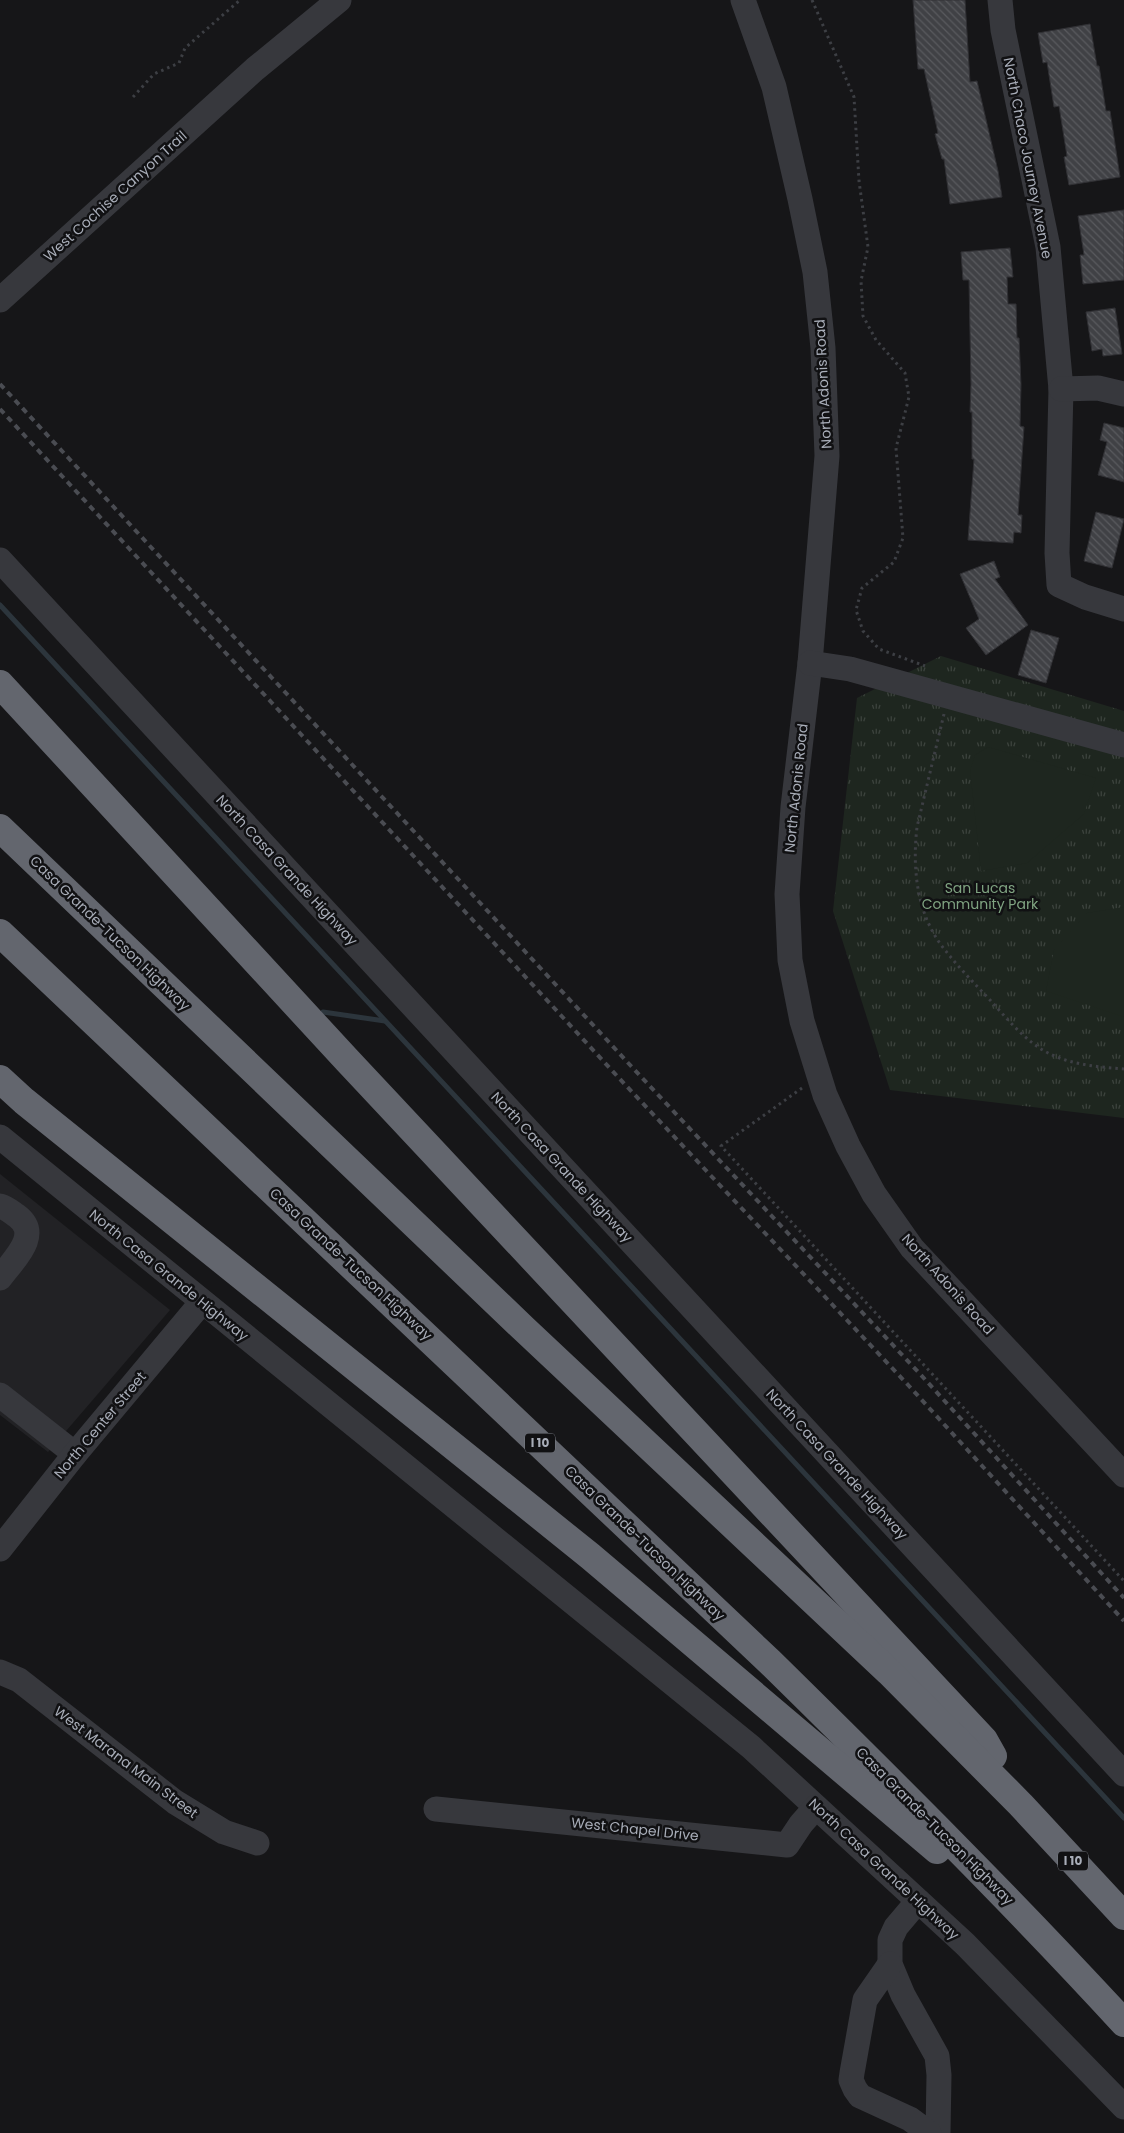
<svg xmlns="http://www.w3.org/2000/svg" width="1124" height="2133" font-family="Poppins,sans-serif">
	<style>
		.built { fill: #222225 }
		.grass { fill: url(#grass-tufts) }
		.pitch { fill: #1e261f }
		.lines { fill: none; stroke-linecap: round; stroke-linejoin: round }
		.stream { stroke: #2c353c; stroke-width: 5 }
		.building { fill: url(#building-back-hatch); stroke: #303034 }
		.path { stroke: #3d3f44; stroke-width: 3; stroke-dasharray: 2.5 4; stroke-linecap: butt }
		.minor { stroke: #37383d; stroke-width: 25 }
		.highway { stroke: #63666e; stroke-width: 28 }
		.rail { stroke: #4a4c52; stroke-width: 4; stroke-dasharray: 6 5; stroke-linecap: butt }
		.labels { text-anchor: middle; stroke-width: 5; stroke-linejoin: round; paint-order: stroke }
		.shield { fill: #111113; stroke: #7b7e86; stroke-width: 1 }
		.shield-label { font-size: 12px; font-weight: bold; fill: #a8adb8 }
		.street-label { font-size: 14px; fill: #a8adb8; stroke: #111113 }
		.park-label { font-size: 14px; fill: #7fa381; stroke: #111113 }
	</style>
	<defs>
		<pattern id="grass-tufts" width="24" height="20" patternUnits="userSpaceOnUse" patternTransform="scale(1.25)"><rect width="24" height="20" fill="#1e261f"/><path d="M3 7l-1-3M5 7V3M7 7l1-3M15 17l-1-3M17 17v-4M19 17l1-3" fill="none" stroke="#3c433d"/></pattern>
		<pattern id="building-back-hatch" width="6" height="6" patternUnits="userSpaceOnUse" patternTransform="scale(1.25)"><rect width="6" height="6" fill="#404145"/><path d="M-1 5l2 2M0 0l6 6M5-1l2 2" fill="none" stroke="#595a5e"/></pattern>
	</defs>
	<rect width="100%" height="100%" fill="#161618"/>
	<path class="built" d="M 0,1174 L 170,1310 L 48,1452 L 0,1415 Z"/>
	<path class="grass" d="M 941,656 L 1124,711 L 1124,1118 L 890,1090 L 833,911 L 857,698 Z"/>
	<g class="pitch">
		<path d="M 988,747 L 1096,778 L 1084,814 L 1027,863 L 981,871 L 970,770 L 975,755 Z"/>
		<path d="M 1124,907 L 1124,1017 L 1046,991 L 1054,950 L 1087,913 Z"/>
	</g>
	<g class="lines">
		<g class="stream">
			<path d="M 0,605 L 1124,1818"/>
			<path d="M 323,1012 L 385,1021"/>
		</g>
	</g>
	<g class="building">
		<path d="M 913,0 L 965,0 L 970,82 L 977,81 L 998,171 L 1002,197 L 950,204 L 944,159 L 942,159 L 935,134 L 938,133 L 924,69 L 918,69 Z"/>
		<path d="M 1090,24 L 1097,66 L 1099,66 L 1106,111 L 1110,111 L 1120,177 L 1069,185 L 1064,157 L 1067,156 L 1059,106 L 1054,107 L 1047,62 L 1043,63 L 1038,33 Z"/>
		<path d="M 1124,210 L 1124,280 L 1083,284 L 1080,255 L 1084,255 L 1078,216 Z"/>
		<path d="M 1010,248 L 1013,277 L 1007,277 L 1008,304 L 1016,304 L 1017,338 L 1019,338 L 1021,385 L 1020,426 L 1024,427 L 1018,515 L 1022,515 L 1021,533 L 1014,532 L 1013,543 L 968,540 L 974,459 L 972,459 L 972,412 L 970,412 L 971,384 L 969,280 L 963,280 L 961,252 Z"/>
		<path d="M 1115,308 L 1122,354 L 1103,356 L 1102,349 L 1092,351 L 1086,312 Z"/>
		<path d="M 1104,423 L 1124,428 L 1124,482 L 1098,475 L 1107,442 L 1100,440 Z"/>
		<path d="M 1096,512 L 1124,519 L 1112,568 L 1084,561 Z"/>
		<path d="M 994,561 L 1000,577 L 995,579 L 1028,625 L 986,655 L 966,628 L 979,619 L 960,574 Z"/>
		<path d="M 1031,630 L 1059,638 L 1046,683 L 1018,675 Z"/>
	</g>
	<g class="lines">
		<g class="path">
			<path d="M 812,0 L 854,97 L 859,181 L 868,247 L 861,281 L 863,316 L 876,340 L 905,373 L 909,397 L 896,448 L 903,538 L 894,562 L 862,588 L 856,610 L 863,631 L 879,649 L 925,666"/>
			<path d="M 133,97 L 154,74 L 179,63 L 185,48 L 240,0"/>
			<path d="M 944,714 L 917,827 C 912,870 917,916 945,950 C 959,968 975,984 991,1001 C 1008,1020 1027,1043 1050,1054 C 1073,1065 1099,1067 1124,1069"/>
			<path d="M 802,1088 L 721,1146 L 1124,1581"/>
		</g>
		<g class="minor">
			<path d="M 743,0 L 774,87 L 800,199 L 815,272 L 823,348 L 827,456 L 810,663 L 793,807 L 787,894 L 790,960 L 802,1021 L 825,1095 L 848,1146 L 874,1194 L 912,1248 L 1124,1475"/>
			<path d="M 1000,0 L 1003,30 L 1048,247 L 1061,389 L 1057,553 L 1059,585 L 1085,597 L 1124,609"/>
			<path d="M 0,300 L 255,69 L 339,0"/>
			<path d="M 1061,389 L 1098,388 L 1124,394"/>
			<path d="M 0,560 L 1124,1774"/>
			<path d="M 810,663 L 850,669 L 1124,745"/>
			<path d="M 0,1137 L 751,1747 L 965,1944 L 1124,2107"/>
			<path d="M 0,1206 C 7,1208 11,1212 17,1216 C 42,1235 13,1260 0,1278"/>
			<path d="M 0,1395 L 75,1454"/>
			<path d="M 0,1549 L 75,1454 L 202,1302"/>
			<path d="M 0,1672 L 19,1680 L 175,1802 L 224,1832 L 257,1843"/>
			<path d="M 436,1809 L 787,1845 L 801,1824 L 816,1807"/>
			<path d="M 918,1901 L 896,1927 L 890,1940 L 890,1964 L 903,1995 L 937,2056 L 939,2075 L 938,2133"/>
			<path d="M 890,1964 L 865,2000 L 852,2073 L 851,2080 L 855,2089 L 860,2096 L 910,2119 L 929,2133"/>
		</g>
		<g class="highway">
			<path d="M 0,684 L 347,1060 L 984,1740 L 993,1756"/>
			<path d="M 0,828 L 523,1328 L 889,1672 L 1021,1805 L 1124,1916"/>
			<path d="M 0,933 L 770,1662 C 890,1780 1010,1899 1124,2023"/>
			<path d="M 0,1079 L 24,1101 L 590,1556 L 937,1850"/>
		</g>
		<g class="rail">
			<path d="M 0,384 L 631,1066 L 921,1375 L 1124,1598"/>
			<path d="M 0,409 L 618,1077 L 909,1386 L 1124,1621"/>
		</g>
	</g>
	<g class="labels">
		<g class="shield">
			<rect x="525" y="1433.5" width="30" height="19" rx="4"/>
			<rect x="1058" y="1851.5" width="30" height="19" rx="4"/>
		</g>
		<g class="shield-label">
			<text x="540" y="1447">I 10</text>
			<text x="1073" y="1865">I 10</text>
		</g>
		<g class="street-label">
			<text transform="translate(1028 158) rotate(79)" y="5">North Chaco Journey Avenue</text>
			<text transform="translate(115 196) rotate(-42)" y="5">West Cochise Canyon Trail</text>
			<text transform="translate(823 384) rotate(-93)" y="5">North Adonis Road</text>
			<text transform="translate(796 788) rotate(-84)" y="5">North Adonis Road</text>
			<text transform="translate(287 870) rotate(47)" y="5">North Casa Grande Highway</text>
			<text transform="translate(110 933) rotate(44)" y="5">Casa Grande-Tucson Highway</text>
			<text transform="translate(562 1167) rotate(47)" y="5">North Casa Grande Highway</text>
			<text transform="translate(351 1264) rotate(43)" y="5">Casa Grande-Tucson Highway</text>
			<text transform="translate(169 1275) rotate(39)" y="5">North Casa Grande Highway</text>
			<text transform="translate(948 1284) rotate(48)" y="5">North Adonis Road</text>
			<text transform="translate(100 1425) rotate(-50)" y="5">North Center Street</text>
			<text transform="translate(837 1464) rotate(47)" y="5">North Casa Grande Highway</text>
			<text transform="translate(645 1543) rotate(44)" y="5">Casa Grande-Tucson Highway</text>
			<text transform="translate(126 1762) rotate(37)" y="5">West Marana Main Street</text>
			<text transform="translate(935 1826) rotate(45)" y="5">Casa Grande-Tucson Highway</text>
			<text transform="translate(635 1829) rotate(6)" y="5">West Chapel Drive</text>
			<text transform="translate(884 1869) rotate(43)" y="5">North Casa Grande Highway</text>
		</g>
		<g class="park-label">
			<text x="980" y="893">San Lucas<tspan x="980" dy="16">Community Park</tspan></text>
		</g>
	</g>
</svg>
